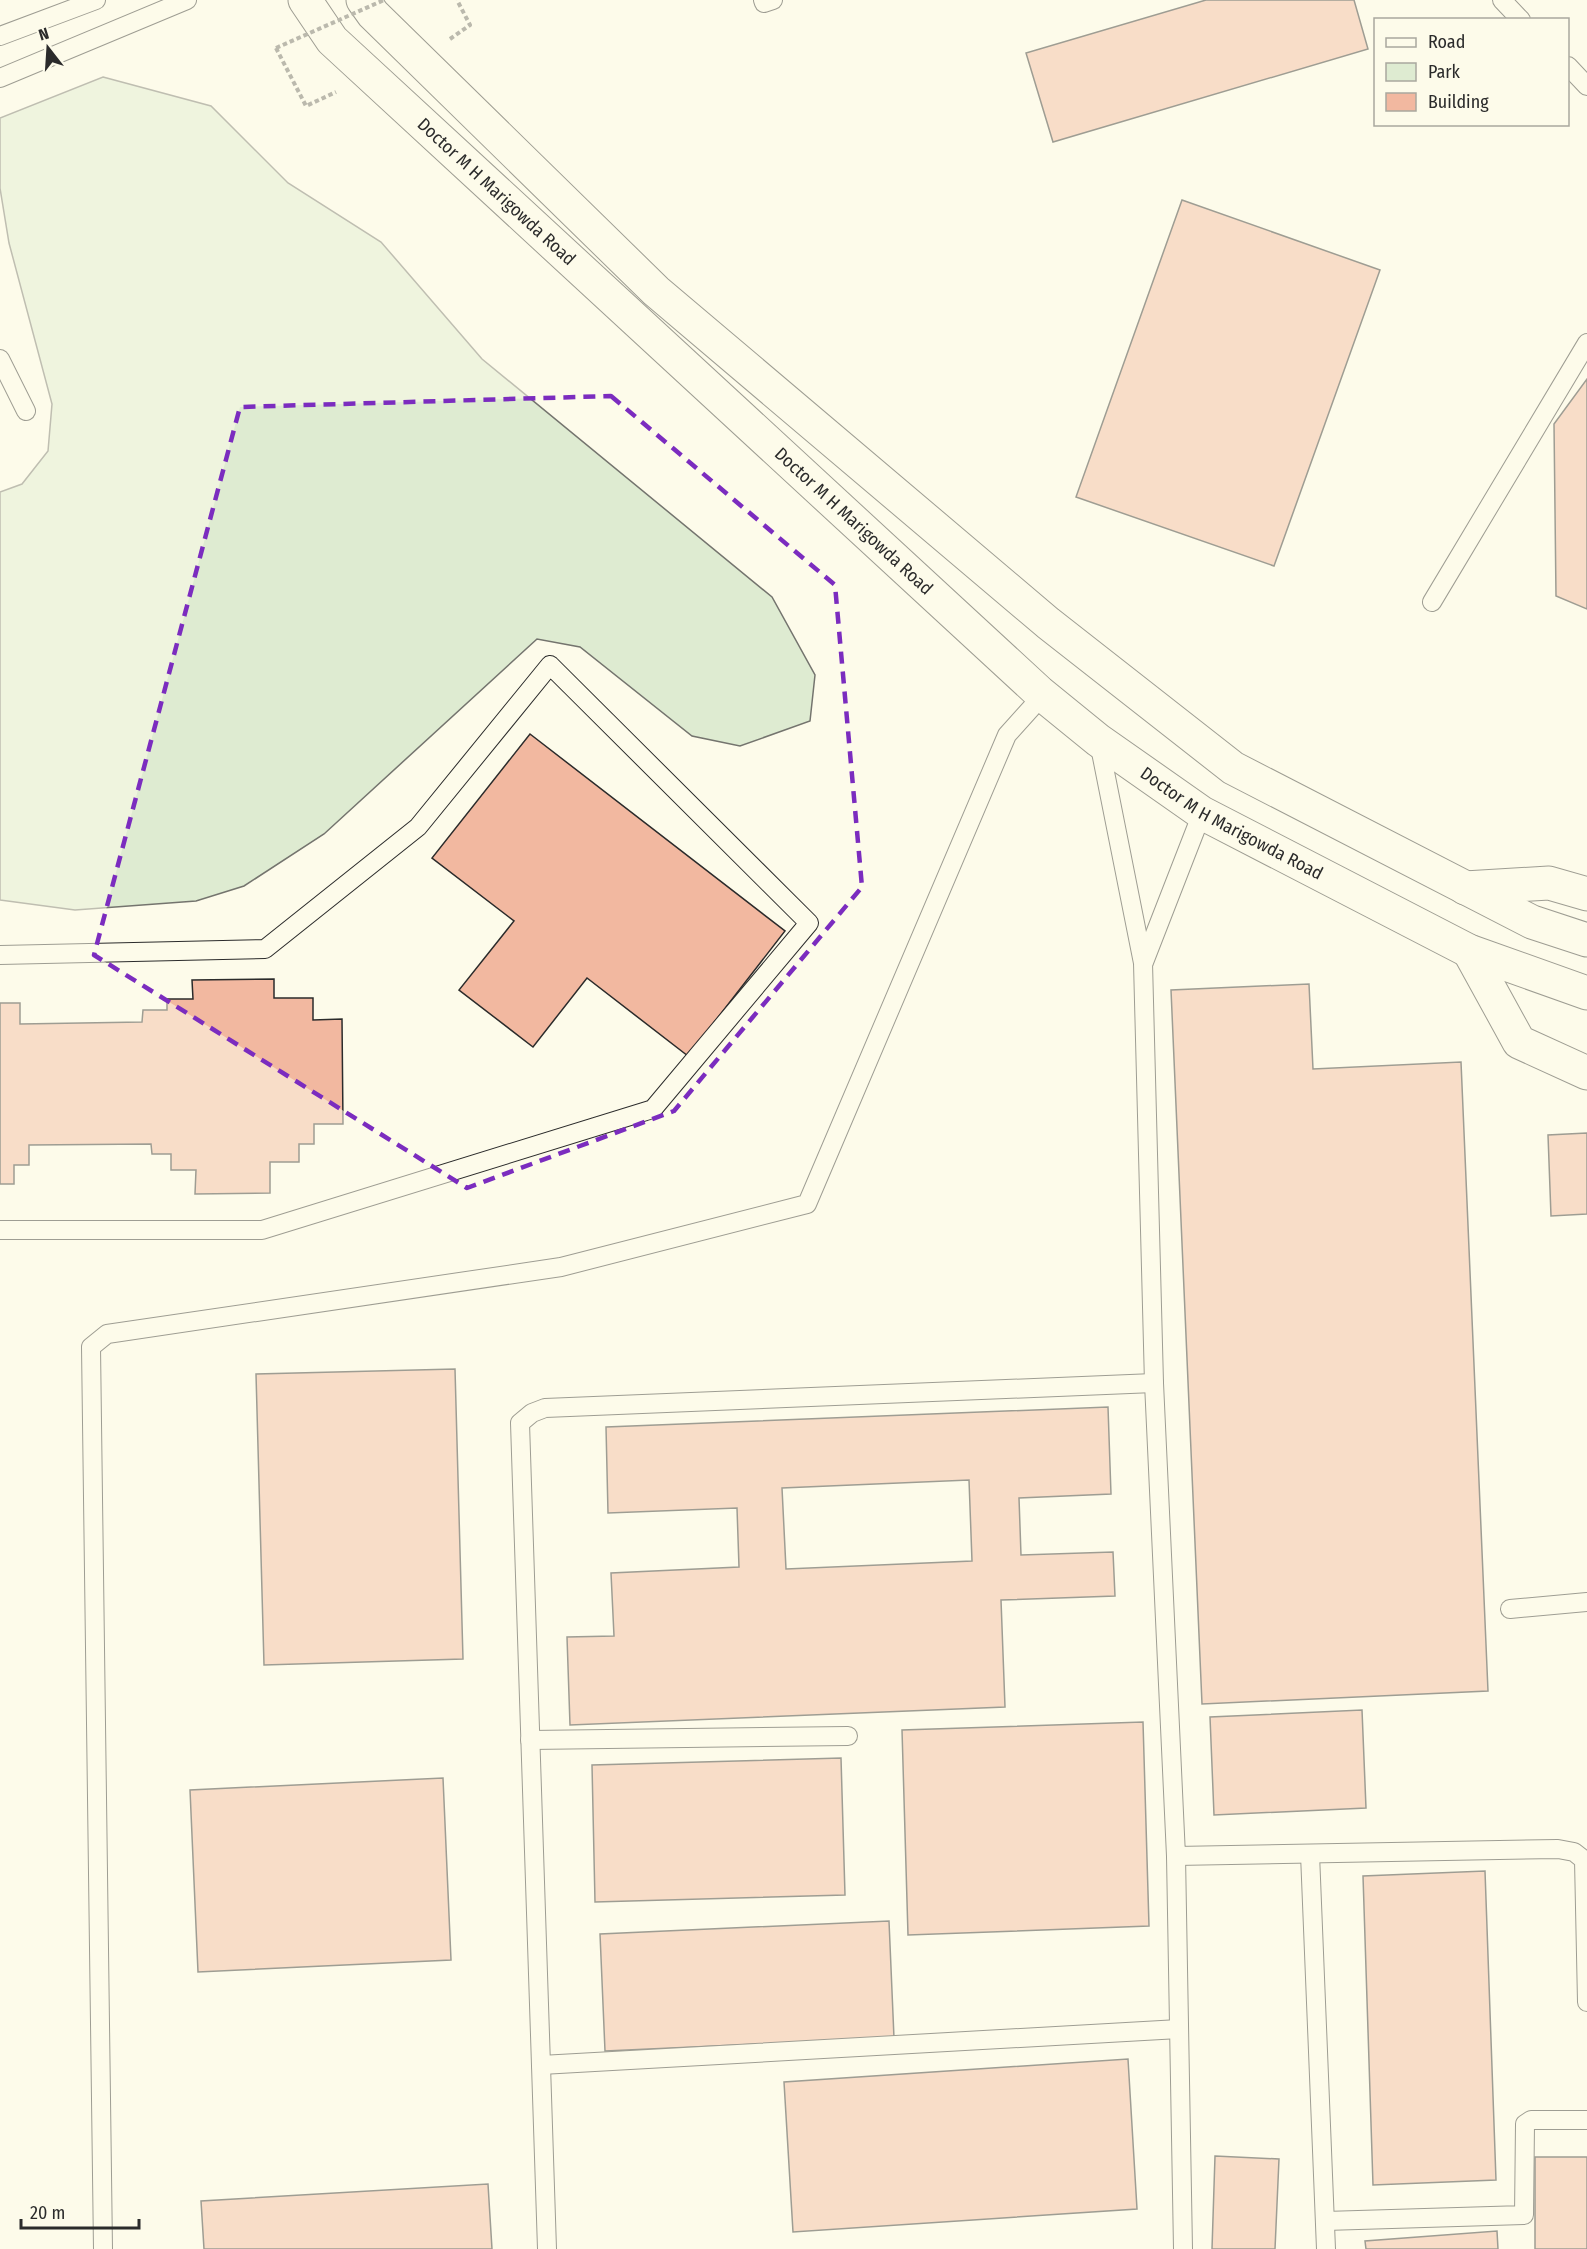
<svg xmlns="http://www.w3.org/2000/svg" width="1587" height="2249" font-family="'Fira Sans Condensed',sans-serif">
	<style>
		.green { fill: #deebd1; stroke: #74746e; stroke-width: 1.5 }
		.building { fill: #f2b8a0; stroke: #2b2b2b; stroke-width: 1.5; fill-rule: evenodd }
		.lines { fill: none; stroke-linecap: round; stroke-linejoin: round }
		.lane-casing { stroke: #2b2b2b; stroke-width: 20 }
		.primary-casing { stroke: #2b2b2b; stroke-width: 35 }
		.path { stroke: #6a6964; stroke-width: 4; stroke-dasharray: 4.5 3; stroke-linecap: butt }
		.lane { stroke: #fdfbea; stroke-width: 18 }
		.primary { stroke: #fdfbea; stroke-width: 33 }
		.path-bridge { stroke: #6a6964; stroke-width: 4; stroke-dasharray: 4.5 3; stroke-linecap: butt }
		.marked { fill: none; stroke: #7b2cbf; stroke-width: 4.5; stroke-dasharray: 12 8; stroke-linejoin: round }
		.labels { text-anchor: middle; stroke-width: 4.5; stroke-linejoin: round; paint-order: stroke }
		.street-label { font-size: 18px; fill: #2b2b2b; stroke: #fdfbea }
	</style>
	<rect width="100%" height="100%" fill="#fdfbea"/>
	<path class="green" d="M 103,77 L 211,106 L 288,183 L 381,242 L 482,359 L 772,597 L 815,675 L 810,721 L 740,746 L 692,736 L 580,647 L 537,639 L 324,834 L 244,886 L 196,901 L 75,910 L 0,900 L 0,492 L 22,484 L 48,451 L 52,404 L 9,243 L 0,188 L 0,118 Z"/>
	<g class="building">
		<path d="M 1206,0 L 1354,0 L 1368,49 L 1053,142 L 1026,53 Z"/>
		<path d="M 1182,200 L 1380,270 L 1274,566 L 1076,497 Z"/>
		<path d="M 1587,379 L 1587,609 L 1556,596 L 1554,424 Z"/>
		<path d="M 530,734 L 785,931 L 688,1056 L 587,978 L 533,1047 L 459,990 L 514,921 L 432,858 Z"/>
		<path d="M 274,979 L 274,998 L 313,998 L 313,1020 L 342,1019 L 343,1124 L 314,1124 L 314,1144 L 299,1144 L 299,1162 L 270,1162 L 270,1193 L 195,1194 L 196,1170 L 171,1170 L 171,1154 L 152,1154 L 151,1144 L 29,1145 L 29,1165 L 14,1165 L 14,1184 L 0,1184 L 0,1003 L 20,1003 L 20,1024 L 142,1022 L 143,1010 L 167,1010 L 167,999 L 193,999 L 192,980 Z"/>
		<path d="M 1309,984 L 1313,1069 L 1461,1062 L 1488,1691 L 1202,1704 L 1171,990 Z"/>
		<path d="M 1587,1133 L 1587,1214 L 1551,1216 L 1548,1135 Z"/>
		<path d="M 455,1369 L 463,1659 L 264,1665 L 256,1374 Z"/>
		<path d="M 1108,1407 L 1111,1494 L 1019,1498 L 1021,1555 L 1113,1552 L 1115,1596 L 1001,1600 L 1005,1707 L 570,1725 L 567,1637 L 614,1636 L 611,1573 L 739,1567 L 737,1508 L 608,1513 L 606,1427 ZM 969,1480 L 972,1561 L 786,1569 L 782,1488 Z"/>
		<path d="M 1362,1710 L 1366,1808 L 1214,1815 L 1210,1717 Z"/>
		<path d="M 1143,1722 L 1149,1926 L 908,1935 L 902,1730 Z"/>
		<path d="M 841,1758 L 845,1895 L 595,1902 L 592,1765 Z"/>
		<path d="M 443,1778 L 451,1960 L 198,1972 L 190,1790 Z"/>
		<path d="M 1485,1871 L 1496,2180 L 1373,2185 L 1363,1876 Z"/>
		<path d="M 889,1921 L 894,2038 L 605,2051 L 600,1934 Z"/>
		<path d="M 1128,2059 L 1137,2209 L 793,2232 L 784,2082 Z"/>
		<path d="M 1215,2156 L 1279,2159 L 1275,2249 L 1212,2249 Z"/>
		<rect x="1535" y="2157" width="52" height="92"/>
		<path d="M 488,2184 L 492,2249 L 204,2249 L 201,2201 Z"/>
		<path d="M 1497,2231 L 1498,2249 L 1366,2249 L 1365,2241 Z"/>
	</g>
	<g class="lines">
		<g class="lane-casing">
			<g id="lane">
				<path d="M 763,0 L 764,3 L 773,0"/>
				<path d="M 1502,0 L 1521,20"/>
				<path d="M 0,36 L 96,0"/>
				<path d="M 1568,66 L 1587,86"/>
				<path d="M 0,78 L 187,0"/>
				<path d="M 0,359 L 26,411"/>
				<path d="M 1432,602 L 1587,343"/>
				<path d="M 1099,742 L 1143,963 L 1154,1383 L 1176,1856 L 1558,1849 L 1574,1852 L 1584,1860 L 1587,2002"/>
				<path d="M 0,955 L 265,949 L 418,827 L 550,665 L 809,923 L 653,1109 L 262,1230 L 0,1230"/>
				<path d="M 1144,962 L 1202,813"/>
				<path d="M 1510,1609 L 1587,1602"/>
				<path d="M 530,1740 L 848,1736"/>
				<path d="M 1310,1854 L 1326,2249"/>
				<path d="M 1176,1856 L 1183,2249"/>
				<path d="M 541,2065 L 1179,2029"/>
				<path d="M 1325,2221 L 1524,2215 L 1525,2124 L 1531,2120 L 1587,2120"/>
				<path d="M 103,2249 L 91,1347 L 107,1334 L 561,1267 L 807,1204 L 1007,735 L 1034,705 L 1039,692"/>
				<path d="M 547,2249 L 520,1423 L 532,1413 L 545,1408 L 1154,1383"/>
			</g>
		</g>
		<g class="primary-casing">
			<g id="primary">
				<path id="s1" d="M 305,0 L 332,40 L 1039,692 L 1098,740 L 1202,813 L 1469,951 L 1587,993"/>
				<path d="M 363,0 L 373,14 L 656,291 L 1048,623 L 1233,768 L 1532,922 L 1587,940"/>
				<path d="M 1465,888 L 1549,883 L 1587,894"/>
				<path d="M 1469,951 L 1519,1042 L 1587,1073"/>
			</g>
		</g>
		<g class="path">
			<path d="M 450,39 L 470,25 L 457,0"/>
			<path d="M 276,48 L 306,106 L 336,92"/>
		</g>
		<use href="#lane" class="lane"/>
		<use href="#primary" class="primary"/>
		<path class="path-bridge" d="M 276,48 L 384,0"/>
	</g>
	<path d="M0 0H1587V2249H0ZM 611,396 L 835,585 L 862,887 L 674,1111 L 467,1188 L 94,955 L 240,407 Z" fill="#fdfbea" fill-opacity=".55" fill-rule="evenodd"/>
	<path class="marked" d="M 611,396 L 835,585 L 862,887 L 674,1111 L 467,1188 L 94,955 L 240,407 Z"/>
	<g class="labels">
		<g class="street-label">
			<text dy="6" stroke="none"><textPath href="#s1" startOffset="272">Doctor M H Marigowda Road</textPath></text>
			<text dy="6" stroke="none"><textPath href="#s1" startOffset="758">Doctor M H Marigowda Road</textPath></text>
			<text dy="6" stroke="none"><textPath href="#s1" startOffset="1244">Doctor M H Marigowda Road</textPath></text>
		</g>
	</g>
	<rect x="1374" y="18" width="195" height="108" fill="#fdfbea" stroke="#a9a89e" stroke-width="1.5"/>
	<rect x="1386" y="38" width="30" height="9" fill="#fdfbea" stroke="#a9a89e" stroke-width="1.5"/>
	<text x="1428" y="48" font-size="18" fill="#2b2b2b">Road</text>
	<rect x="1386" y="63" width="30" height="18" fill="#deebd1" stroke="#a9a89e" stroke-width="1.5"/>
	<text x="1428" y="78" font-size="18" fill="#2b2b2b">Park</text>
	<rect x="1386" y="93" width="30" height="18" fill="#f2b8a0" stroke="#a9a89e" stroke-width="1.5"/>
	<text x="1428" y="108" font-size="18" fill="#2b2b2b">Building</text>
	<g transform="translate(48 48) rotate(343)" stroke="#fdfbea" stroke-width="4.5" paint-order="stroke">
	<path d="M0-4.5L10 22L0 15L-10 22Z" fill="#2b2b2b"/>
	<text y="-9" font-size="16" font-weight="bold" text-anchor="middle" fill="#2b2b2b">N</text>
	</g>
	<path d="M21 2219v9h118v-9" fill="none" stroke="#2b2b2b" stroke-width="3"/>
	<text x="30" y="2219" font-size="18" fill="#2b2b2b" stroke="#fdfbea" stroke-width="4.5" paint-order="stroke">20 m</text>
</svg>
